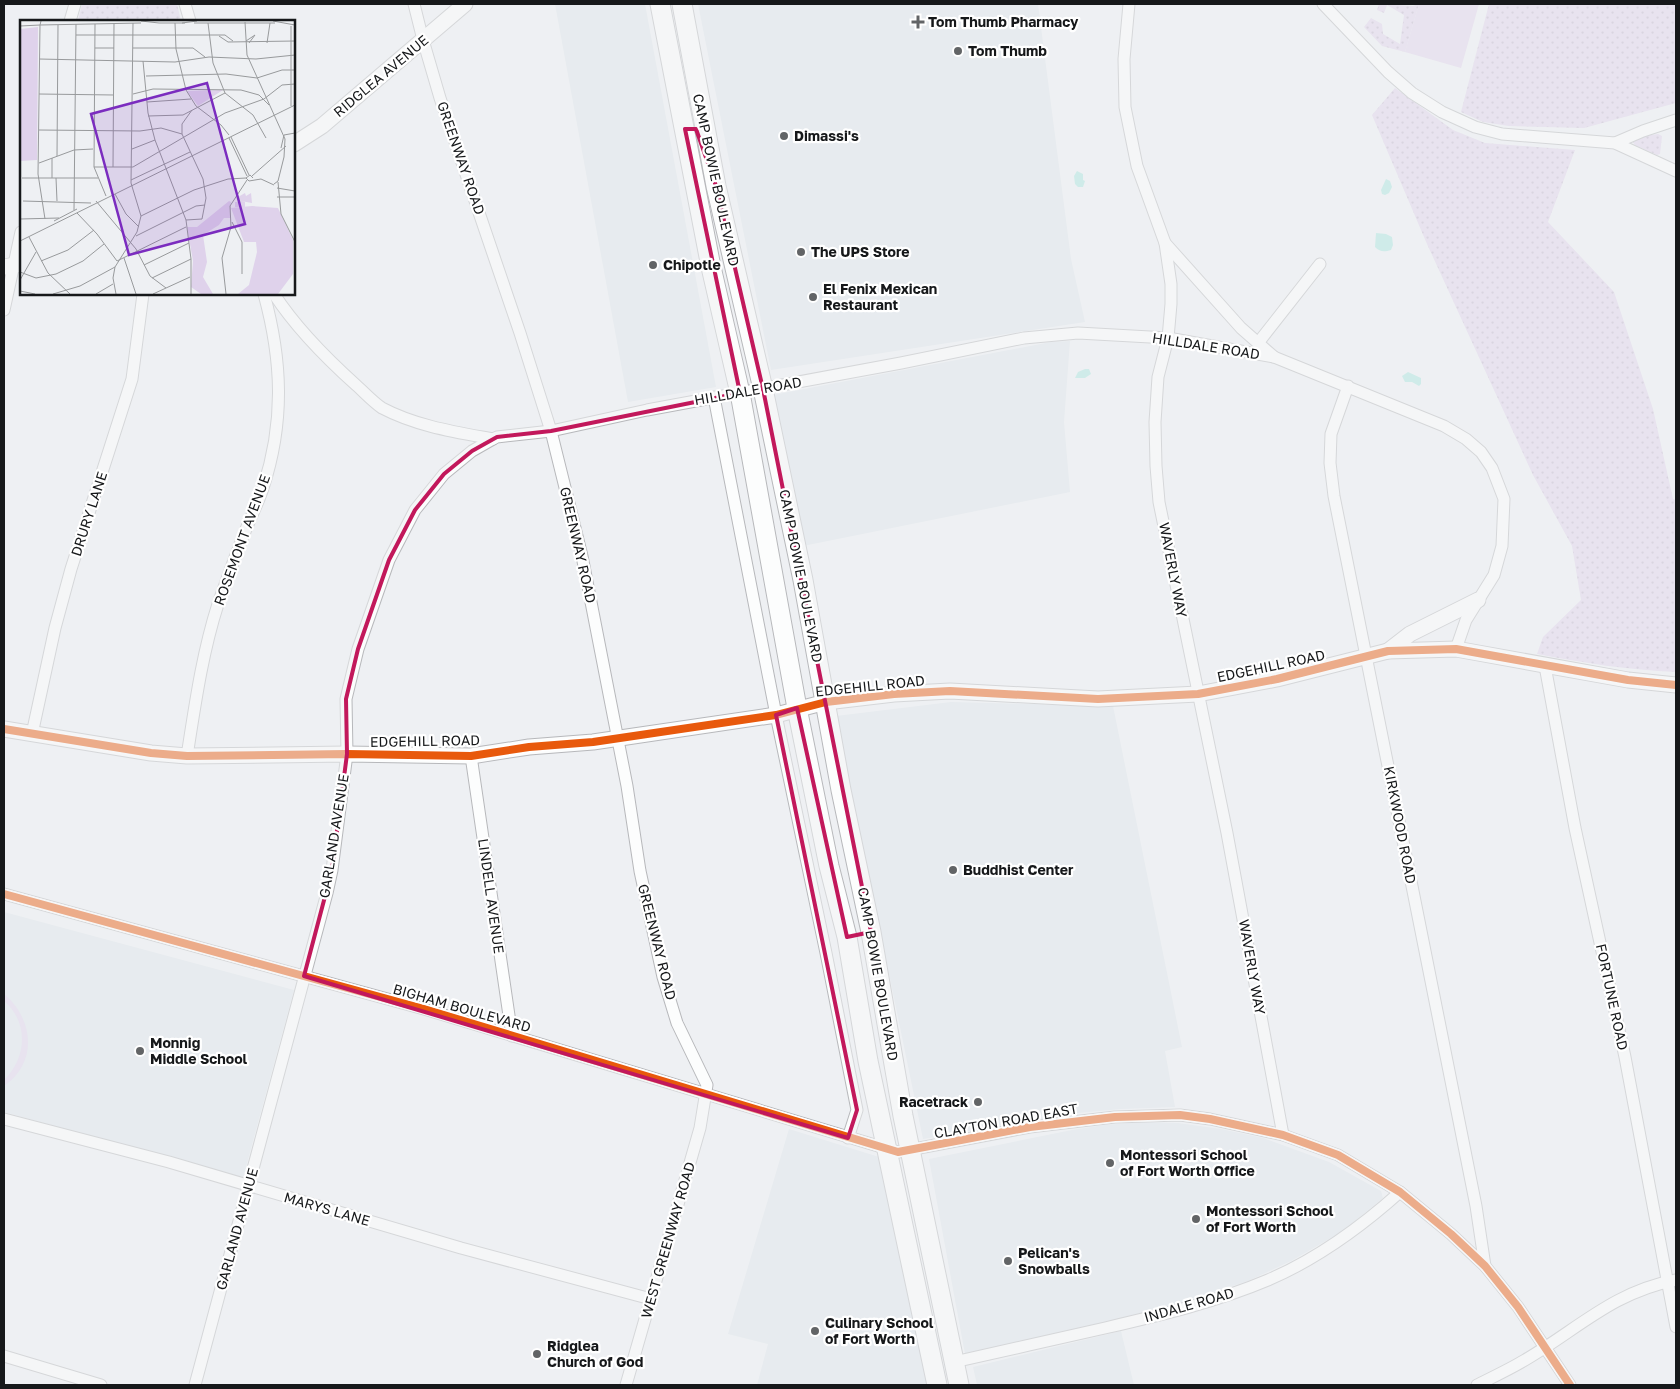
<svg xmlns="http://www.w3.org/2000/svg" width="1680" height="1389" font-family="'Golos Text',sans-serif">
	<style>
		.built { fill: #dde4eb }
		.grass { fill: url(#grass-dots) }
		.garden { fill: #dfd2eb }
		.water { fill: #a9e5de }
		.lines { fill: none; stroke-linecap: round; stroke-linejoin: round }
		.minor-casing { stroke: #b7b8bb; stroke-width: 13 }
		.tertiary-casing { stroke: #b7b8bb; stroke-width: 17 }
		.primary-casing { stroke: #b7b8bb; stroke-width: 21 }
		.minor { stroke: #fcfdfd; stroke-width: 11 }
		.tertiary { stroke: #fcfdfd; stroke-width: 15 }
		.primary { stroke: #fcfdfd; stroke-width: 19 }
		.cycleway-casing { stroke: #fff; stroke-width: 11 }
		.cycleway { stroke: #e8590c; stroke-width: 8 }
		.marked { fill: none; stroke: #c2185b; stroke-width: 4; stroke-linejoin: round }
		.poi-dot { fill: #626466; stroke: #fff; stroke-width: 2 }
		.labels { text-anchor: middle; stroke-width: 4.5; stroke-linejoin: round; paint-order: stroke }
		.poi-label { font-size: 14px; font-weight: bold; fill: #16181a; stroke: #fff; text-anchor: start }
		.street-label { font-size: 14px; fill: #16181a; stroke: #fff }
		.inset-road { fill: none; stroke: #989a9c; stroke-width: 1 }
		.view { fill: #7b2cbf; fill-opacity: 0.15; stroke: #7b2cbf; stroke-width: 2.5 }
		.inset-edge { fill: none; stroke: #16181a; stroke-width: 2.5 }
	</style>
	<defs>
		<pattern id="grass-dots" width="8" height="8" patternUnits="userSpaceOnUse" patternTransform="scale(1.25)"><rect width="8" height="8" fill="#dfd2eb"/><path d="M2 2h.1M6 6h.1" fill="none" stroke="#bfb4c9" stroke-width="1.8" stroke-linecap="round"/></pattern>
	</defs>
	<rect width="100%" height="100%" fill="#eef0f3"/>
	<g class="built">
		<path d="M 555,4 L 645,4 L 716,387 L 628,402 Z"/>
		<path d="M 698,4 L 1038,4 L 1071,259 L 1085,322 L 771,370 Z"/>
		<path d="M 1070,341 L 1064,422 L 1070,492 L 803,546 L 773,395 L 1051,342 Z"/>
		<path d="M 951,702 L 1113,706 L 1182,1047 L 1165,1051 L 1175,1107 L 1121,1109 L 1078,1113 L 923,1139 L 836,716 Z"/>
		<path d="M 4,912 L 294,990 L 243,1178 L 4,1112 Z"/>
		<path d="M 1140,1122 L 1178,1123 L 1221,1129 L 1263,1138 L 1329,1162 L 1381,1191 L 1383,1198 L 1343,1231 L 1291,1261 L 1248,1281 L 1153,1311 L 965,1354 L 929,1159 L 1072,1130 L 1105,1125 Z"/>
		<path d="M 789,1129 L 879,1157 L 928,1385 L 757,1385 L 768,1344 L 728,1334 Z"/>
		<path d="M 1121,1331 L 1134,1385 L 977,1385 L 973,1367 Z"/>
	</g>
	<g class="grass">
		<path d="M 82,4 L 177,4 L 181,21 L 78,21 Z"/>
		<path d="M 1379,4 L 1413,6 L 1419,4 L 1405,52 L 1382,46 L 1364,27 L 1371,18 L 1382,24 L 1383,34 L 1400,44 L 1404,15 L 1387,5 L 1384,13 L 1377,10 Z"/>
		<path d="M 1489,4 L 1676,4 L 1676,103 L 1584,128 L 1509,126 L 1483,122 L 1461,112 Z"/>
		<path d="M 1395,88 L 1453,130 L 1485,143 L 1575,150 L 1548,222 L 1614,292 L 1653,409 L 1673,499 L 1676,500 L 1676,672 C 1629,670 1583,663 1537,654 L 1543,637 L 1581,600 L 1572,546 L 1533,475 L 1427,244 L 1372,115 Z"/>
		<path d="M 1658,134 L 1662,136 L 1660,154 L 1657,155 L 1635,145 L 1633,142 L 1645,136 Z"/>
	</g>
	<g class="garden">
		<path d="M 1419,4 L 1479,4 L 1461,68 L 1405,52 Z"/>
		<path d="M 4,994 C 34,1019 38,1063 4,1086 L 4,1080 C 27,1058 29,1022 4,1001 Z"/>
	</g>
	<g class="water">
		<path d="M 1077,171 L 1083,174 L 1083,180 L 1085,181 L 1083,187 L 1078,187 L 1075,184 L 1074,176 Z"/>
		<path d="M 1386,179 L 1390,181 L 1392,187 L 1389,193 L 1385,195 L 1382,194 L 1381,190 Z"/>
		<path d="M 1376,233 L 1386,234 L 1392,237 L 1393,245 L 1391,250 C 1384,252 1380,252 1375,247 Z"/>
		<path d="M 1085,369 L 1089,369 L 1091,374 L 1085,378 L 1075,378 L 1078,372 Z"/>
		<path d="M 1408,372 L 1421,378 L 1421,384 L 1419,386 L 1412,382 L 1405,382 L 1402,376 Z"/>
	</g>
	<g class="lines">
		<g class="minor-casing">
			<g id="minor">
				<path d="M 185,4 L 190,21"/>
				<path d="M 414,4 L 423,40 L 440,98 L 520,333 L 551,431 L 582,556 L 627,786 L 640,871 L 663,977 L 677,1023 L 707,1085 L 700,1128 L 626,1385"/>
				<path d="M 1129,4 L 1124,59 L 1125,107 L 1137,166 L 1165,243 L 1171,284 L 1171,304 L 1168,338 L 1158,377 L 1155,422 L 1156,466 L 1159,502 L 1227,833 L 1283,1135"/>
				<path d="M 1323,4 L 1388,72 L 1412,93 L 1442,112 L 1475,127 L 1502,134 L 1615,143 L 1676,171"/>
				<path d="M 70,21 L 75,4"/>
				<path d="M 1615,143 L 1643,131 L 1676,120"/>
				<path d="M 1165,243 L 1241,328 L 1274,357"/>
				<path d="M 274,294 C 296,328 326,358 356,385 C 364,392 373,402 382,408 C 416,426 455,432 493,439 L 497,437 L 551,431 L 647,410 L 901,363 L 1024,338 L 1078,333 L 1168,338 L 1274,357 L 1444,426 L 1466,439 L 1481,452 L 1492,468 L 1504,499 L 1502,546 L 1494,575 L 1466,620 L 1456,649"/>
				<path d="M 4,310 L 21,232"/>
				<path d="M 1258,343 L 1320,264"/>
				<path d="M 1348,386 L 1331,434 L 1330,463 L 1334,496 L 1476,1206 L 1485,1266"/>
				<path d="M 714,397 L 776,715 L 826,953 L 857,1110 L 848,1138"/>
				<path d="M 1545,666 L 1575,828 L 1625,1057 L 1676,1327"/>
				<path d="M 32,734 L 55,628 L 71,569 L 132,379 L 143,294"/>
				<path d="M 187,756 C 195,705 202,654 218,604 C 226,582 234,559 243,537 C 249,520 258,504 263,488 C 285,421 282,360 264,294"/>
				<path d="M 471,756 L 512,1036"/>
				<path d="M 4,894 L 424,1009 L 898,1152 L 1030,1127 L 1115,1117 L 1180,1115 L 1210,1119 L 1283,1135 L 1338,1155 L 1400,1192 L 1451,1234 L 1485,1266 L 1518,1307 L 1570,1385"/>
				<path d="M 4,1119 L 169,1162 L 461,1248 L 651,1299"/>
				<path d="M 4,1356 L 101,1385"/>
				<path d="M 954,1362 C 1004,1351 1055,1339 1105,1328 C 1161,1315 1216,1302 1268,1280 C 1317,1259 1361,1227 1400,1192"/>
				<path d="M 195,1385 L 327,893 L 332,870 L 347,754 L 346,699 L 358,649 L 389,560 L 415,510 L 444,474 L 472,451 L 493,439"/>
				<path d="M 1477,1385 C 1493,1377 1510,1369 1525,1360 C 1578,1329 1613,1292 1676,1280"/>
			</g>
		</g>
		<g class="tertiary-casing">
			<g id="tertiary">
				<path d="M 294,144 L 322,126 L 465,4"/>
				<path d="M 4,267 L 21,264"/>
				<path d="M 1388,651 L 1410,634 L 1478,600"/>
				<path d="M 4,729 L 151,753 L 187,756 L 347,754 L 471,756 L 529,747 L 593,742 L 776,715 L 826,702 L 894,694 L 950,691 L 1098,699 L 1198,694 L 1277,679 L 1388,651 L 1456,649 L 1628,680 L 1676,685"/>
			</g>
		</g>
		<g class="primary-casing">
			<g id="primary">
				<path d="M 660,4 L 711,267 L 740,393 L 797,708 L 829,866 L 847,937 L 868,1061 L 937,1385"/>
				<path d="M 682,4 L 716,186 L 763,389 L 803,580 L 841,790 L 871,932 L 903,1116 L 959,1385"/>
			</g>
		</g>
		<use href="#minor" class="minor"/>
		<use href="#tertiary" class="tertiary"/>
		<use href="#primary" class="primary"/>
		<g class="cycleway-casing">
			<g id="cycleway">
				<path d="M 4,729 L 151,753 L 187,756 L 347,754 L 471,756 L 529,747 L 593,742 L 776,715 L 826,702 L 894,694 L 950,691 L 1098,699 L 1198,694 L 1277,679 L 1388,651 L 1456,649 L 1628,680 L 1676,685"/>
				<path d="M 4,894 L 424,1009 L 898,1152 L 1030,1127 L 1115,1117 L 1180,1115 L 1210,1119 L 1283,1135 L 1338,1155 L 1400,1192 L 1451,1234 L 1485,1266 L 1518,1307 L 1570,1385"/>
			</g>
		</g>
		<use href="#cycleway" class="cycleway"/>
	</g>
	<path d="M0 0H1680V1389H0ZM 685,129 L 696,129 L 716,186 L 763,389 L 871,932 L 847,937 L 797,708 L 776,715 L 857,1110 L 848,1138 L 304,976 L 332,870 L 347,754 L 346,699 L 358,649 L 389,560 L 415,510 L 444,474 L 472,451 L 497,437 L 551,431 L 740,393 Z" fill="#eef0f3" fill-opacity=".55" fill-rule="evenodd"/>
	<path class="marked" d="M 685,129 L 696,129 L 716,186 L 763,389 L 871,932 L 847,937 L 797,708 L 776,715 L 857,1110 L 848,1138 L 304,976 L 332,870 L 347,754 L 346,699 L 358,649 L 389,560 L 415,510 L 444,474 L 472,451 L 497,437 L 551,431 L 740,393 Z"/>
	<g class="poi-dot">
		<path d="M915.5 14.5h5v5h5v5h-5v5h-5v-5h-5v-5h5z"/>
		<circle cx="958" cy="51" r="5"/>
		<circle cx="784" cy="136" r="5"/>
		<circle cx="801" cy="252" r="5"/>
		<circle cx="653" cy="265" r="5"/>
		<circle cx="813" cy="297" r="5"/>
		<circle cx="953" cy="870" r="5"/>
		<circle cx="140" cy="1051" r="5"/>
		<circle cx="978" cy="1102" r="5"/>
		<circle cx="1110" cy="1163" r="5"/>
		<circle cx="1196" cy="1219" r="5"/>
		<circle cx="1008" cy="1261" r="5"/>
		<circle cx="815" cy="1331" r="5"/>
		<circle cx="537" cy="1354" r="5"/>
	</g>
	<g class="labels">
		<g class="poi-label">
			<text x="928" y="27">Tom Thumb Pharmacy</text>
			<text x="968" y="56">Tom Thumb</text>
			<text x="794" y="141">Dimassi's</text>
			<text x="811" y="257">The UPS Store</text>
			<text x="663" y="270">Chipotle</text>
			<text x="823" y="294">El Fenix Mexican<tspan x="823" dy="16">Restaurant</tspan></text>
			<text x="963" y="875">Buddhist Center</text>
			<text x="150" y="1048">Monnig<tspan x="150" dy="16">Middle School</tspan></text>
			<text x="968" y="1107" text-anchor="end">Racetrack</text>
			<text x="1120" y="1160">Montessori School<tspan x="1120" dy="16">of Fort Worth Office</tspan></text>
			<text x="1206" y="1216">Montessori School<tspan x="1206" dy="16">of Fort Worth</tspan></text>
			<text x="1018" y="1258">Pelican's<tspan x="1018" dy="16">Snowballs</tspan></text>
			<text x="825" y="1328">Culinary School<tspan x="825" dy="16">of Fort Worth</tspan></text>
			<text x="547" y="1351">Ridglea<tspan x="547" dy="16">Church of God</tspan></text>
		</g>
		<g class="street-label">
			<text transform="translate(381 76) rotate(-40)" y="5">RIDGLEA AVENUE</text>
			<text transform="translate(461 158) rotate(71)" y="5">GREENWAY ROAD</text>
			<text transform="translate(716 180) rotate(78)" y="5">CAMP BOWIE BOULEVARD</text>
			<text transform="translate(1206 346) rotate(9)" y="5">HILLDALE ROAD</text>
			<text transform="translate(748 391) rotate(-10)" y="5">HILLDALE ROAD</text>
			<text transform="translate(89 514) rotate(-72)" y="5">DRURY LANE</text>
			<text transform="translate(242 540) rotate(-70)" y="5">ROSEMONT AVENUE</text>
			<text transform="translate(578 545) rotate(77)" y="5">GREENWAY ROAD</text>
			<text transform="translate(1173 570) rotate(79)" y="5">WAVERLY WAY</text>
			<text transform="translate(801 576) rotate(79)" y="5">CAMP BOWIE BOULEVARD</text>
			<text transform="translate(1271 666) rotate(-12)" y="5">EDGEHILL ROAD</text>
			<text transform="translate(870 686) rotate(-6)" y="5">EDGEHILL ROAD</text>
			<text transform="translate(425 741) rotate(-1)" y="5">EDGEHILL ROAD</text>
			<text transform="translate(1400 825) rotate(79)" y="5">KIRKWOOD ROAD</text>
			<text transform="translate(334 836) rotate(-81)" y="5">GARLAND AVENUE</text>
			<text transform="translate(491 896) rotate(82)" y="5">LINDELL AVENUE</text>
			<text transform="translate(657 942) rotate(76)" y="5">GREENWAY ROAD</text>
			<text transform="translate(1252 967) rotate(80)" y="5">WAVERLY WAY</text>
			<text transform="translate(878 974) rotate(80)" y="5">CAMP BOWIE BOULEVARD</text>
			<text transform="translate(1612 997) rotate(78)" y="5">FORTUNE ROAD</text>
			<text transform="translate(462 1008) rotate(16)" y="5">BIGHAM BOULEVARD</text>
			<text transform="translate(1006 1121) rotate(-10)" y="5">CLAYTON ROAD EAST</text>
			<text transform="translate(327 1209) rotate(16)" y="5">MARYS LANE</text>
			<text transform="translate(237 1229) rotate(-75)" y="5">GARLAND AVENUE</text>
			<text transform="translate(668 1240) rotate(-74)" y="5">WEST GREENWAY ROAD</text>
			<text transform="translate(1189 1305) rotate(-16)" y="5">INDALE ROAD</text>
		</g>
	</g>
	<g transform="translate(20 20)">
		<rect width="275" height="275" fill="#eef0f3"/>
		<path d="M 18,7 L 17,140 L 0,141 L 0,9 ZM 203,70 L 178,86 L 167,71 L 198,70 ZM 209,181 L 211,182 L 210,198 L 204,198 L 199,205 L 183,215 L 187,242 L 183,257 L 193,274 L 181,274 L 171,267 L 173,241 L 167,207 L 177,207 ZM 232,186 L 258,188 L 273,220 L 273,254 L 258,274 L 218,274 L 229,265 L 237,232 L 236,222 L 224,222 L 211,188 Z" fill="#dfd2eb"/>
		<path d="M 225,173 L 226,176 L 231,173 L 232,183 L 221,181 L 225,182 L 225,187 L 215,187 L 215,182 L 219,182 L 218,177 Z" fill="#dfd2eb"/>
		<path class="inset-road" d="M 121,1 L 139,3M 253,1 L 275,5M 225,2 L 227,35 L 265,119 L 264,137 L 258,161 L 254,164M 139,3 L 165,3M 155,3 L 156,29 L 166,70 L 176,86 L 201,105 L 209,115M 162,3 L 177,1M 174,3 L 255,3M 188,3 L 193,43 L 205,73 L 233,95 L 246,118M 75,4 L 74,147 L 86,176M 0,6 L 20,5 L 21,1M 271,6 L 271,86M 56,15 L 205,15 L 213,21M 199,16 L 208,22 L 275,21M 226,21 L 235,15 L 229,23M 247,23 L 250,3M 75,28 L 94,28M 113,28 L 173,28 L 185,37M 19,39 L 155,42 L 189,37 L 236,39 L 275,35M 123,41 L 128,93 L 135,120 L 166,200 L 171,239 L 171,274M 126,56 L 206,54 L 237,58 L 262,50 L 275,50M 19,74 L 94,75M 113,74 L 133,69 L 221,70 L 239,75 L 249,85M 127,82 L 171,79M 128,96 L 163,95 L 205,73M 19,110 L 120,111 L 141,108 L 162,114M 275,116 L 275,140M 211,117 L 229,155M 209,118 L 227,156M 261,128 L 264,115 L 275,113M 112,129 L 135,120M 37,136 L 38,5M 32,138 L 32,158M 19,143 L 54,130 L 73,129M 74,147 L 113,147 L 205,93 L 244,79 L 262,65 L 275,64M 93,147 L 94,3M 232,156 L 266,126M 2,158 L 78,158M 36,158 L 37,181M 233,158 L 230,155 L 226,158 L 229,161 L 241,159 L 254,165M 111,160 L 170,132M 258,162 L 261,194 L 275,222M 257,168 L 275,171M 95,174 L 106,194 L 119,207M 257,177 L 275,177M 3,181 L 71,183M 76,181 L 116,229 L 130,256 L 146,268M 54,190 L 56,4M 57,193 L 77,214 L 97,241M 121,196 L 174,170 L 208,159 L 226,158M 0,199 L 39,198M 25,199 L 18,154 L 20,5 L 121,3M 166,200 L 182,199 L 186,178 L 183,159 L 162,114 L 162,104 L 172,90M 34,201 L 57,189M 212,202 L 222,222 L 222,254M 116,216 L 176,186 L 185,185M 9,217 L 28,253 L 50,274M 0,221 L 275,85M 104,238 L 116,274M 21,241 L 48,230 L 74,210M 97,241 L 166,207M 124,245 L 169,223M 0,252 L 16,258 L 36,254 L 63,241 L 84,224M 132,258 L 171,239M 0,260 L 16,232M 0,271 L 15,274M 33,274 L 60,266 L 95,247M 76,274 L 93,264M 96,274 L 93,258 L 95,247 L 117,212 L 121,196 L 111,163 L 113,3M 133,274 L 170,257M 206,274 L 202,238 L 211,207 L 210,186 L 227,160"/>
		<path class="view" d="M 187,63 L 225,204 L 109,235 L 71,94 Z"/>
		<rect width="275" height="275" class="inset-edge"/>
	</g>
	<rect width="1680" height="1389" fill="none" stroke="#16181a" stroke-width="10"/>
</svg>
